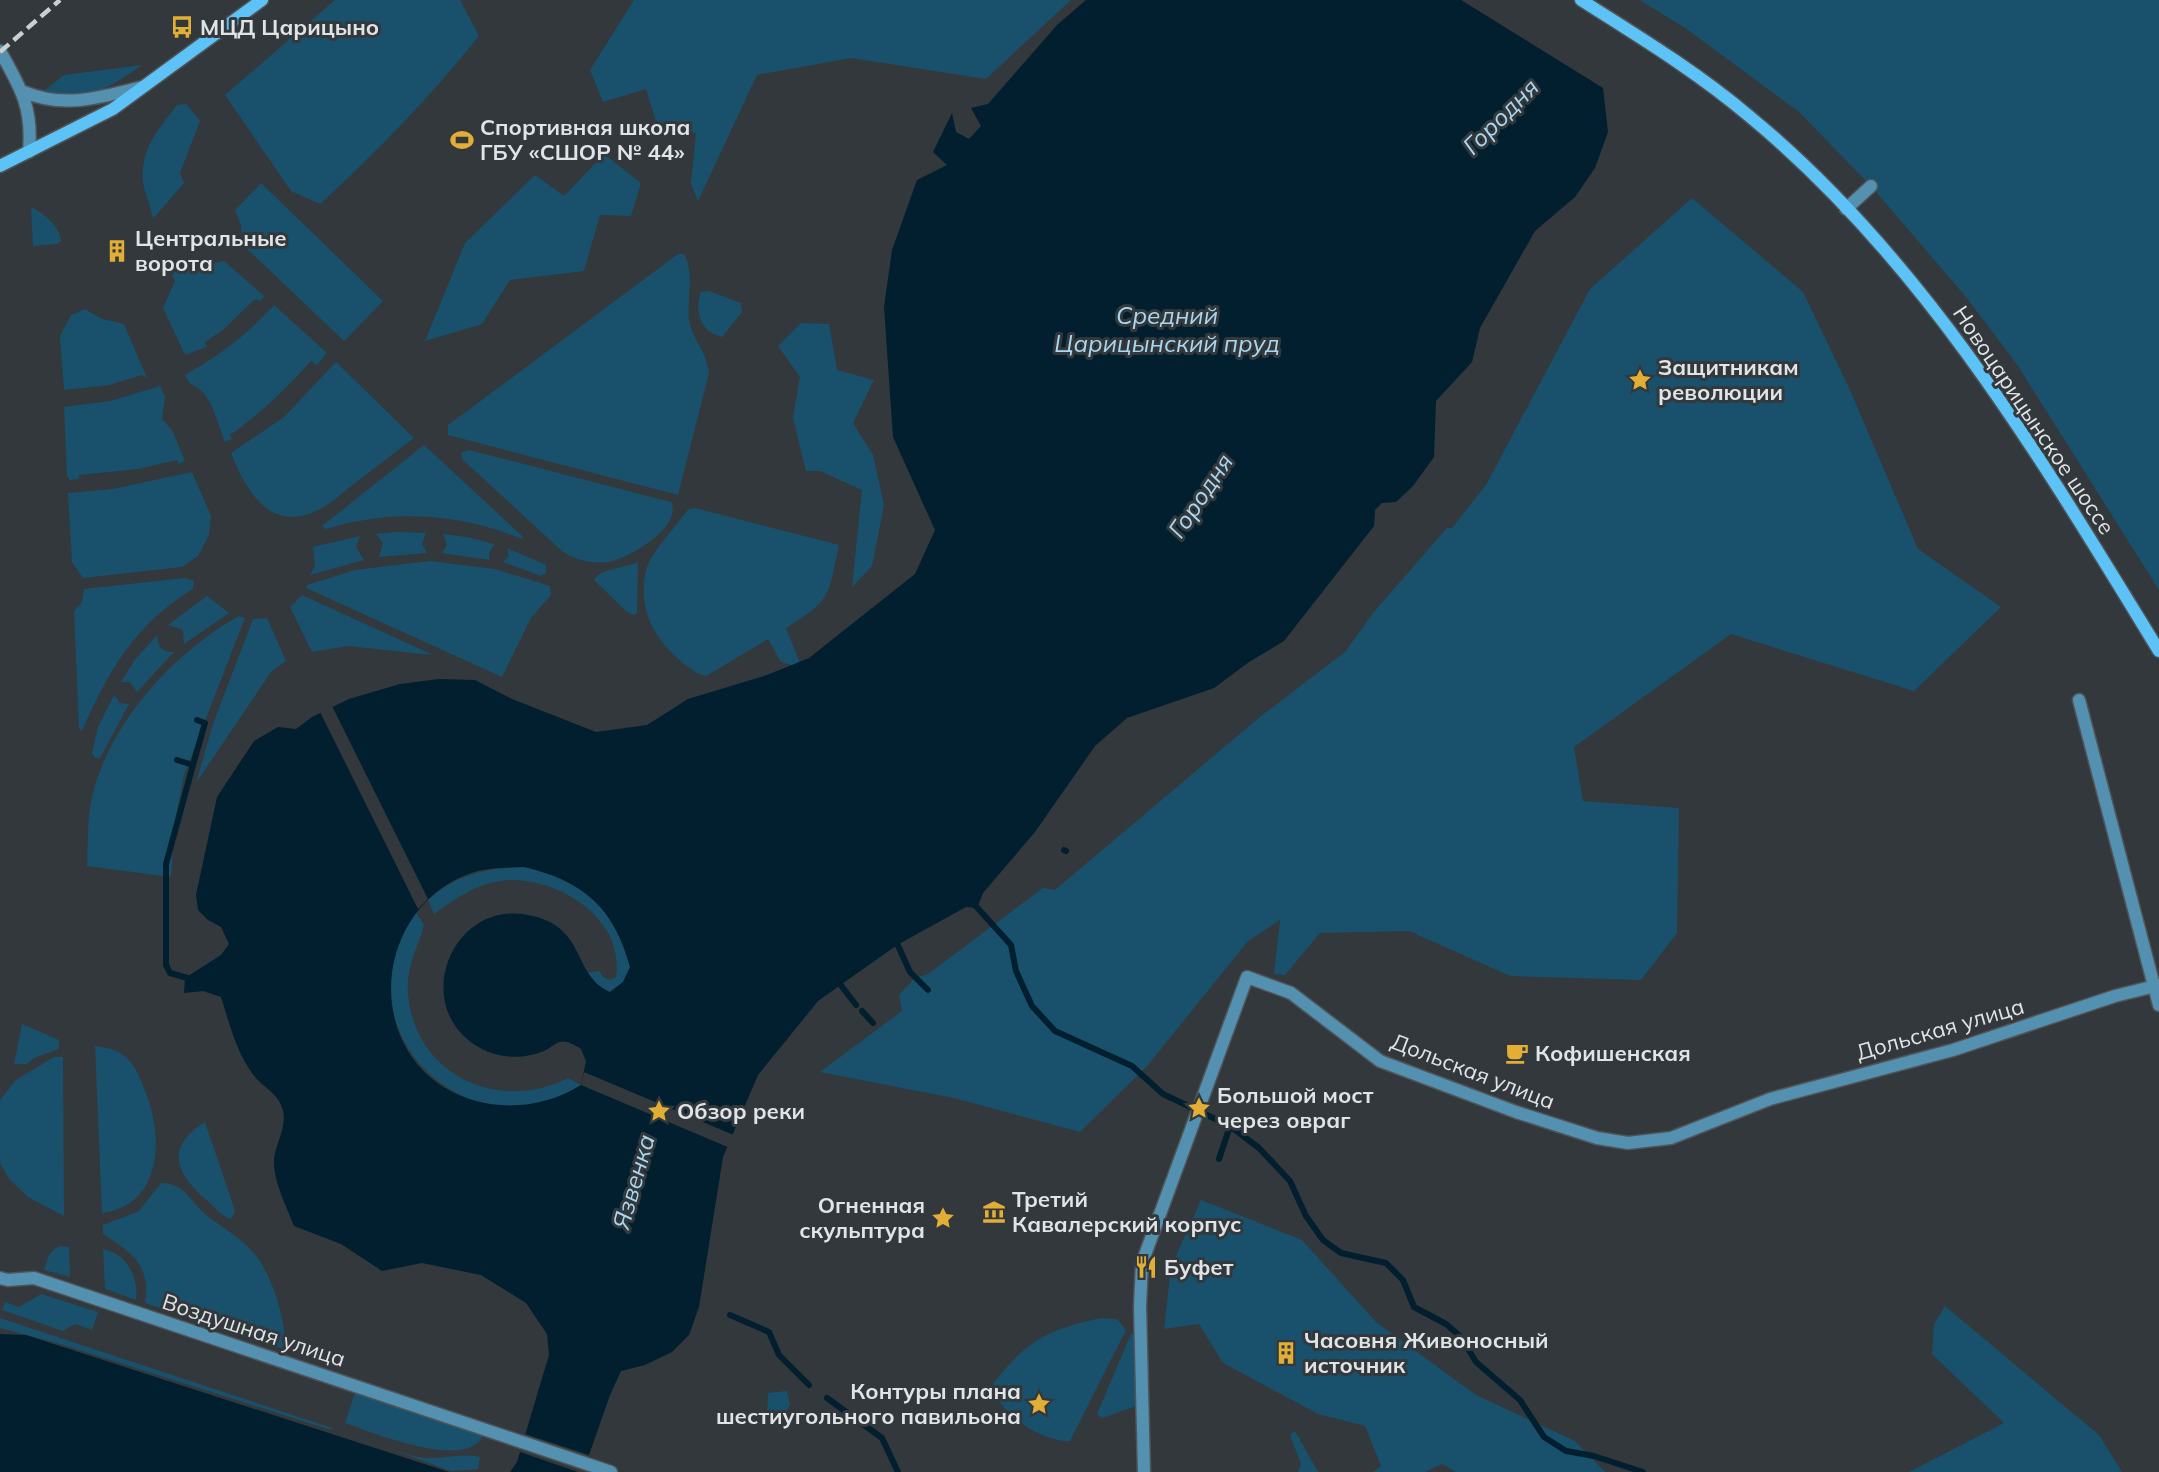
<svg xmlns="http://www.w3.org/2000/svg" width="2159" height="1472" font-family="Mulish,sans-serif">
	<style>
		.green { fill: #19516c }
		.water { fill: #011f2e; fill-rule: evenodd }
		.pier { fill: #32383b }
		.lines { fill: none; stroke-linecap: round; stroke-linejoin: round }
		.stream { stroke: #011f2e; stroke-width: 6 }
		.pedestrian-casing { stroke: #4e5457; stroke-width: 15 }
		.minor-casing { stroke: #4e5457; stroke-width: 15 }
		.secondary-casing { stroke: #4e5457; stroke-width: 15 }
		.pedestrian { stroke: #5490b0; stroke-width: 12 }
		.minor { stroke: #5490b0; stroke-width: 12 }
		.secondary { stroke: #5dc2f5; stroke-width: 12 }
		.rail { stroke: #cccfd2; stroke-width: 4.5; stroke-dasharray: 12 6; stroke-linecap: butt }
		.labels { text-anchor: middle; stroke-width: 6; stroke-linejoin: round; paint-order: stroke }
		.poi-label { font-size: 22px; font-weight: bold; fill: #e1e4e7; stroke: #32383b; text-anchor: start }
		.street-label { font-size: 22px; fill: #e1e4e7; stroke: #32383b }
		.water-label { font-size: 24px; font-style: italic; fill: #aad6ef; stroke: #32383b }
	</style>
	<rect width="100%" height="100%" fill="#32383b"/>
	<g class="green">
		<path d="M 335,0 L 460,0 L 479,36 C 431,96 377,152 320,204 L 291,191 L 225,95 Z"/>
		<path d="M 634,0 L 1071,0 L 986,79 L 851,58 L 757,75 L 698,201 L 691,184 L 696,133 L 657,125 L 646,89 L 603,102 L 590,70 Z"/>
		<path d="M 1640,0 L 2159,0 L 2159,590 L 2018,366 L 1966,297 L 1871,186 L 1799,112 L 1688,30 Z"/>
		<path d="M 142,65 C 106,90 88,102 44,91 L 64,75 Z"/>
		<path d="M 186,104 L 200,121 L 180,173 L 184,183 L 153,219 C 151,206 145,195 143,182 C 140,150 158,129 177,105 Z"/>
		<path d="M 604,154 L 641,183 L 631,216 L 600,215 L 584,271 L 510,280 L 482,324 L 425,341 L 465,243 L 535,175 L 564,196 Z"/>
		<path d="M 261,183 L 383,301 L 344,341 L 242,244 L 241,225 L 235,210 Z"/>
		<path d="M 1692,198 L 1803,292 L 1850,390 L 1918,549 L 2001,607 L 1914,691 L 1731,634 L 1574,747 L 1583,801 L 1679,808 L 1677,933 L 1641,980 L 1510,976 L 1409,931 L 1320,933 L 1285,975 L 1274,974 L 1280,920 L 1248,941 L 1148,1065 L 1080,1132 L 954,1098 L 820,1072 L 902,1011 L 899,995 L 915,978 L 928,974 L 1043,888 L 1055,890 L 1261,716 L 1345,652 L 1373,613 L 1440,536 L 1447,528 L 1452,528 L 1486,485 L 1590,289 Z"/>
		<path d="M 31,207 C 44,214 59,225 61,241 L 57,244 L 33,246 Z"/>
		<path d="M 678,254 L 684,254 C 696,275 685,302 690,325 C 695,342 706,351 709,373 L 678,495 L 448,435 L 448,425 L 451,423 Z"/>
		<path d="M 224,261 L 264,296 L 260,301 L 255,299 L 223,330 L 205,342 L 207,347 L 185,355 L 163,308 L 175,281 L 172,275 L 185,262 L 208,265 Z"/>
		<path d="M 709,291 L 741,303 L 742,312 L 722,337 C 700,332 694,311 701,292 Z"/>
		<path d="M 274,305 L 327,353 L 317,365 L 311,361 C 286,389 261,413 230,435 L 232,439 L 225,442 C 216,421 212,391 190,384 L 185,375 C 219,356 248,334 274,305 Z"/>
		<path d="M 85,309 L 102,319 L 124,324 L 147,378 L 142,375 L 109,385 L 64,390 L 60,336 L 71,315 Z"/>
		<path d="M 801,323 L 829,324 L 837,370 L 874,380 L 853,423 L 873,455 L 884,505 L 872,566 L 852,587 L 862,490 L 820,471 L 806,471 L 793,418 L 800,377 L 778,346 Z"/>
		<path d="M 336,362 L 414,438 C 394,453 375,468 355,483 C 344,491 334,502 322,508 C 272,536 247,493 231,453 L 284,417 Z"/>
		<path d="M 160,386 L 165,396 L 162,419 L 172,430 L 185,461 L 179,464 L 177,460 L 138,469 L 79,475 L 79,479 L 70,480 L 67,476 L 64,407 L 110,401 Z"/>
		<path d="M 424,445 L 522,536 L 522,539 C 458,513 391,509 326,529 L 322,526 Z"/>
		<path d="M 469,450 L 671,502 C 683,526 632,556 613,561 C 596,565 578,561 563,552 L 462,459 L 461,453 Z"/>
		<path d="M 192,472 L 211,516 L 209,535 L 198,556 L 182,567 L 83,578 L 72,562 L 68,493 L 113,489 Z"/>
		<path d="M 695,508 L 839,545 C 828,596 832,600 786,628 L 802,668 L 781,662 L 768,639 L 706,676 C 696,674 691,669 683,663 C 655,640 639,612 645,575 C 648,555 671,533 682,517 L 689,509 Z"/>
		<path d="M 396,532 L 426,533 L 422,544 L 427,553 L 379,557 L 383,543 L 376,534 Z"/>
		<path d="M 443,534 L 467,537 L 494,544 L 489,553 L 490,560 L 442,553 L 447,545 Z"/>
		<path d="M 360,536 L 356,547 L 364,560 L 310,575 L 315,566 L 313,547 Z"/>
		<path d="M 507,548 L 546,565 L 546,573 L 541,576 L 503,562 L 509,556 Z"/>
		<path d="M 430,561 L 495,569 L 550,586 L 551,595 L 531,618 L 502,677 L 306,588 L 307,585 L 355,570 Z"/>
		<path d="M 638,562 L 637,613 L 634,615 L 626,611 L 594,580 C 599,569 625,568 638,562 Z"/>
		<path d="M 185,578 L 194,581 L 193,589 C 134,625 109,670 82,731 L 79,728 L 74,611 L 82,602 L 84,589 Z"/>
		<path d="M 302,595 L 433,655 L 348,646 L 312,652 L 290,607 Z"/>
		<path d="M 207,596 L 229,613 L 184,644 L 183,630 L 168,625 Z"/>
		<path d="M 239,616 L 245,618 L 184,775 L 174,826 L 171,877 L 87,866 C 88,843 87,819 92,797 C 109,723 174,652 239,616 Z"/>
		<path d="M 267,618 L 286,661 L 271,672 L 196,783 L 213,724 L 253,619 Z"/>
		<path d="M 157,635 C 158,646 162,653 174,652 L 137,692 L 130,682 L 121,682 L 134,661 Z"/>
		<path d="M 114,695 L 120,703 L 129,704 L 100,758 L 95,758 L 92,753 L 98,727 Z"/>
		<path d="M 524,867 C 584,881 614,908 630,967 L 623,982 L 610,992 L 596,986 L 586,973 L 599,971 L 603,977 L 610,980 L 616,977 C 626,917 552,873 500,881 C 473,885 456,899 434,914 L 428,900 C 456,874 487,868 524,867 Z"/>
		<path d="M 416,912 L 424,925 C 418,948 406,967 408,992 C 413,1074 498,1114 568,1078 L 581,1085 C 464,1159 334,1024 416,912 Z"/>
		<path d="M 22,1024 L 59,1040 L 59,1049 L 34,1058 L 27,1064 L 14,1064 Z"/>
		<path d="M 95,1046 C 104,1047 114,1049 122,1054 C 133,1061 139,1075 144,1088 C 164,1134 164,1205 102,1213 Z"/>
		<path d="M 54,1057 L 63,1057 L 64,1216 L 28,1197 L 9,1179 L 0,1163 L 0,1100 L 16,1080 Z"/>
		<path d="M 205,1122 L 235,1211 L 231,1219 C 222,1217 215,1208 209,1202 C 177,1175 163,1148 205,1122 Z"/>
		<path d="M 161,1183 C 186,1184 188,1199 204,1213 C 220,1227 238,1235 252,1251 C 272,1272 286,1322 286,1350 L 145,1303 C 151,1265 132,1253 103,1234 L 103,1225 L 139,1211 Z"/>
		<path d="M 1201,1200 L 1302,1240 L 1376,1322 L 1476,1395 L 1575,1441 L 1605,1472 L 1456,1472 L 1442,1464 L 1425,1472 L 1373,1472 L 1381,1466 L 1365,1426 L 1318,1414 L 1223,1363 L 1199,1324 L 1164,1329 L 1171,1267 Z"/>
		<path d="M 61,1246 L 69,1247 L 70,1277 L 44,1270 C 47,1259 50,1249 61,1246 Z"/>
		<path d="M 103,1249 C 127,1253 139,1278 136,1300 L 105,1289 Z"/>
		<path d="M 41,1294 L 98,1312 L 92,1330 L 75,1324 L 63,1331 L 2,1310 L 5,1302 L 19,1307 Z"/>
		<path d="M 1945,1306 L 2099,1435 L 2122,1472 L 1909,1472 L 2004,1423 L 1932,1354 L 1934,1324 Z"/>
		<path d="M 0,1318 L 332,1428 L 331,1430 L 57,1343 L 0,1328 Z"/>
		<path d="M 1101,1318 L 1117,1319 L 1126,1330 L 1070,1441 C 1042,1442 997,1414 993,1384 C 1027,1340 1047,1330 1101,1318 Z"/>
		<path d="M 1131,1334 L 1138,1335 L 1139,1405 L 1102,1418 L 1097,1414 Z"/>
		<path d="M 787,1391 L 790,1404 L 783,1419 L 767,1417 L 768,1393 Z"/>
		<path d="M 355,1393 L 483,1435 C 468,1472 371,1432 345,1423 Z"/>
		<path d="M 1295,1431 L 1318,1472 L 1298,1472 L 1301,1464 L 1290,1435 Z"/>
		<path d="M 350,1434 C 372,1441 395,1452 418,1457 C 439,1461 460,1452 480,1457 L 478,1469 L 451,1471 Z"/>
	</g>
	<g class="water">
		<path d="M 1086,0 L 1461,0 L 1603,88 L 1608,132 L 1595,168 L 1575,197 L 1535,231 L 1480,328 L 1472,362 L 1436,401 L 1434,457 L 1413,486 L 1396,502 L 1382,503 L 1375,510 L 1374,526 L 1284,641 L 1249,662 L 1214,688 L 1127,718 L 1095,746 L 1035,832 L 983,893 L 977,908 L 966,907 L 897,945 L 818,1001 L 758,1075 L 723,1157 L 699,1307 L 689,1335 L 672,1352 L 645,1365 L 621,1371 L 610,1395 L 583,1472 L 510,1472 L 517,1462 L 549,1355 L 547,1334 L 526,1303 L 481,1275 L 422,1263 L 382,1271 L 341,1244 L 294,1226 C 287,1207 273,1181 274,1160 C 275,1144 287,1128 283,1111 C 279,1092 262,1088 252,1073 C 236,1051 229,1022 221,997 L 203,991 L 184,993 L 185,978 L 221,955 L 229,944 L 221,927 L 208,920 L 198,910 L 196,895 L 217,797 L 254,741 L 278,727 L 296,729 L 312,717 L 349,699 L 400,684 L 439,679 L 475,680 L 512,699 L 596,732 L 647,725 L 688,699 L 767,675 L 809,658 L 915,574 L 935,530 L 893,437 L 884,307 L 892,250 L 917,180 L 947,165 L 933,152 L 952,113 L 956,132 L 969,139 L 981,126 L 971,108 L 988,104 L 1057,25 ZM 524,867 C 584,881 614,908 630,967 L 623,982 L 610,992 C 572,975 587,929 533,916 C 451,895 407,1010 482,1049 C 501,1059 525,1059 544,1051 C 549,1049 555,1043 560,1042 C 567,1040 576,1046 581,1049 L 586,1061 L 581,1085 C 518,1125 425,1106 398,1030 C 377,970 405,899 466,875 C 485,867 504,868 524,867 Z"/>
		<path d="M 0,1334 L 26,1335 L 449,1472 L 0,1472 Z"/>
	</g>
	<g class="pier">
		<path d="M 331,704 L 428,899 L 418,909 L 319,710 Z"/>
		<path d="M 584,1072 L 736,1136 L 730,1148 L 581,1085 Z"/>
		<path d="M 522,1433 L 592,1456 L 586,1472 L 578,1472 L 517,1451 Z"/>
	</g>
	<g class="lines">
		<g class="stream">
			<path d="M 177,760 L 193,765 L 166,864 L 166,965 L 170,973 L 191,979"/>
			<path d="M 193,765 L 205,723 L 197,720"/>
			<path d="M 1064,850 L 1066,851"/>
			<path d="M 974,904 L 1011,945 L 1016,971 L 1032,1006 L 1055,1031 L 1132,1066 L 1163,1094 L 1230,1126 L 1259,1148 L 1290,1181 L 1306,1216 L 1323,1240 L 1341,1253 L 1386,1263 L 1403,1280 L 1414,1307 L 1446,1324 L 1460,1336 L 1476,1362 L 1520,1400 L 1544,1437 L 1566,1451 L 1594,1456 L 1643,1472"/>
			<path d="M 895,939 L 910,972 L 928,990"/>
			<path d="M 840,984 L 856,1005"/>
			<path d="M 862,1011 L 873,1023"/>
			<path d="M 1219,1159 L 1230,1126"/>
			<path d="M 730,1315 L 769,1332 L 779,1355 L 809,1385"/>
			<path d="M 827,1398 L 882,1438 L 898,1472"/>
		</g>
		<g class="pedestrian-casing">
			<g id="pedestrian">
				<path d="M 2079,700 L 2159,1005"/>
				<path d="M 0,1278 L 8,1280 L 34,1278 L 611,1472"/>
				<path d="M 1144,1472 L 1140,1306 L 1142,1263 L 1247,977 L 1291,993 L 1380,1061 L 1516,1112 L 1597,1138 L 1628,1143 L 1671,1138 L 1770,1099 L 1953,1050 L 2115,996 L 2159,985"/>
			</g>
		</g>
		<g class="minor-casing">
			<g id="minor">
				<path d="M 0,51 C 21,88 33,108 29,152"/>
				<path d="M 24,92 C 65,109 101,97 142,87"/>
				<path d="M 1846,209 L 1871,186"/>
			</g>
		</g>
		<g class="secondary-casing">
			<g id="secondary">
				<path d="M 1581,0 C 1638,36 1697,72 1749,116 C 1924,260 2042,460 2159,651"/>
				<path d="M 0,166 L 113,109 L 262,0"/>
			</g>
		</g>
		<use href="#pedestrian" class="pedestrian"/>
		<use href="#minor" class="minor"/>
		<use href="#secondary" class="secondary"/>
		<path class="rail" d="M 0,52 L 60,0"/>
	</g>
	<defs>
		<g id="bus-bare" transform="scale(1.8)"><path d="M-5-6H5V4H4V6H2V4H-2V6H-4V4H-5ZM-3.5-4V0h7V-4ZM-3.5 1.2v1.5H-2V1.2ZM2 1.2v1.5H3.5V1.2Z" fill="#e3ae35" stroke="#32383b" stroke-width="2.5" paint-order="stroke"/></g>
		<g id="stadium-bare" transform="scale(1.8)"><path d="M0-5a6.5 5 0 1 0 0 10a6.5 5 0 1 0 0-10ZM-3.5-1.8h7v3.6h-7Z" fill="#e3ae35" stroke="#32383b" stroke-width="2.5" paint-order="stroke"/></g>
		<g id="building-bare" transform="scale(1.8)"><path d="M-4-6H4V6H1V3H-1V6H-4ZM-2.5-4.3h1.7v1.8h-1.7ZM.8-4.3h1.7v1.8H.8ZM-2.5-1h1.7V.8h-1.7ZM.8-1h1.7V.8H.8Z" fill="#e3ae35" stroke="#32383b" stroke-width="2.5" paint-order="stroke"/></g>
		<g id="sight-bare" transform="scale(1.8)"><path d="M0-6L1.8-2.2L6-1.7L2.9 1.2L3.7 5.4L0 3.3L-3.7 5.4L-2.9 1.2L-6-1.7L-1.8-2.2Z" fill="#e3ae35" stroke="#32383b" stroke-width="2.5" paint-order="stroke"/></g>
		<g id="cafe-bare" transform="scale(1.8)"><path d="M-5.5-4.5H6V0H3Q3 3.5 0 3.5H-2.5Q-5.5 3.5-5.5 0ZM3-3.2v2h1.7v-2ZM-6 4.5H4V6H-6Z" fill="#e3ae35" stroke="#32383b" stroke-width="2.5" paint-order="stroke"/></g>
		<g id="museum-bare" transform="scale(1.8)"><path d="M0-6L6-3V-2H-6V-3ZM-5-1h2V3h-2ZM-1-1h2V3h-2ZM3-1h2V3H3ZM-6 4H6V6H-6Z" fill="#e3ae35" stroke="#32383b" stroke-width="2.5" paint-order="stroke"/></g>
		<g id="restaurant-bare" transform="scale(1.8)"><path d="M-5-6h1v4h1v-4h1v4h1v-4h1v5L-1.5 .5V6h-2V.5L-5-1ZM5-6V6H3V1.5H1.5Q1.5-4 5-6Z" fill="#e3ae35" stroke="#32383b" stroke-width="2.5" paint-order="stroke"/></g>
	</defs>
	<g fill-rule="evenodd">
		<use href="#bus-bare" x="182" y="27"/>
		<use href="#stadium-bare" x="462" y="140"/>
		<use href="#building-bare" x="117" y="251"/>
		<use href="#sight-bare" x="1640" y="380"/>
		<use href="#cafe-bare" x="1517" y="1053"/>
		<use href="#sight-bare" x="1199" y="1108"/>
		<use href="#sight-bare" x="659" y="1111"/>
		<use href="#museum-bare" x="994" y="1212"/>
		<use href="#sight-bare" x="943" y="1218"/>
		<use href="#restaurant-bare" x="1146" y="1267"/>
		<use href="#building-bare" x="1286" y="1353"/>
		<use href="#sight-bare" x="1039" y="1404"/>
	</g>
	<g class="labels">
		<g class="poi-label">
			<text x="200" y="35">МЦД Царицыно</text>
			<text x="480" y="135">Спортивная школа<tspan x="480" dy="25">ГБУ «СШОР № 44»</tspan></text>
			<text x="135" y="246">Центральные<tspan x="135" dy="25">ворота</tspan></text>
			<text x="1658" y="375">Защитникам<tspan x="1658" dy="25">революции</tspan></text>
			<text x="1535" y="1061">Кофишенская</text>
			<text x="1217" y="1103">Большой мост<tspan x="1217" dy="25">через овраг</tspan></text>
			<text x="677" y="1119">Обзор реки</text>
			<text x="1012" y="1207">Третий<tspan x="1012" dy="25">Кавалерский корпус</tspan></text>
			<text x="925" y="1213" text-anchor="end">Огненная<tspan x="925" dy="25">скульптура</tspan></text>
			<text x="1164" y="1275">Буфет</text>
			<text x="1304" y="1348">Часовня Живоносный<tspan x="1304" dy="25">источник</tspan></text>
			<text x="1021" y="1399" text-anchor="end">Контуры плана<tspan x="1021" dy="25">шестиугольного павильона</tspan></text>
		</g>
		<g class="street-label">
			<text transform="translate(2034 420) rotate(56)" y="8">Новоцарицынское шоссе</text>
			<text transform="translate(1940 1029) rotate(-16)" y="8">Дольская улица</text>
			<text transform="translate(1473 1071) rotate(21)" y="8">Дольская улица</text>
			<text transform="translate(254 1330) rotate(18)" y="8">Воздушная улица</text>
		</g>
		<g class="water-label">
			<text transform="translate(1501 117) rotate(-45)" y="8">Городня</text>
			<text x="1167" y="324">Средний<tspan x="1167" dy="28">Царицынский пруд</tspan></text>
			<text transform="translate(1201 496) rotate(-56)" y="8">Городня</text>
			<text transform="translate(634 1182) rotate(-74)" y="8">Язвенка</text>
		</g>
	</g>
</svg>
